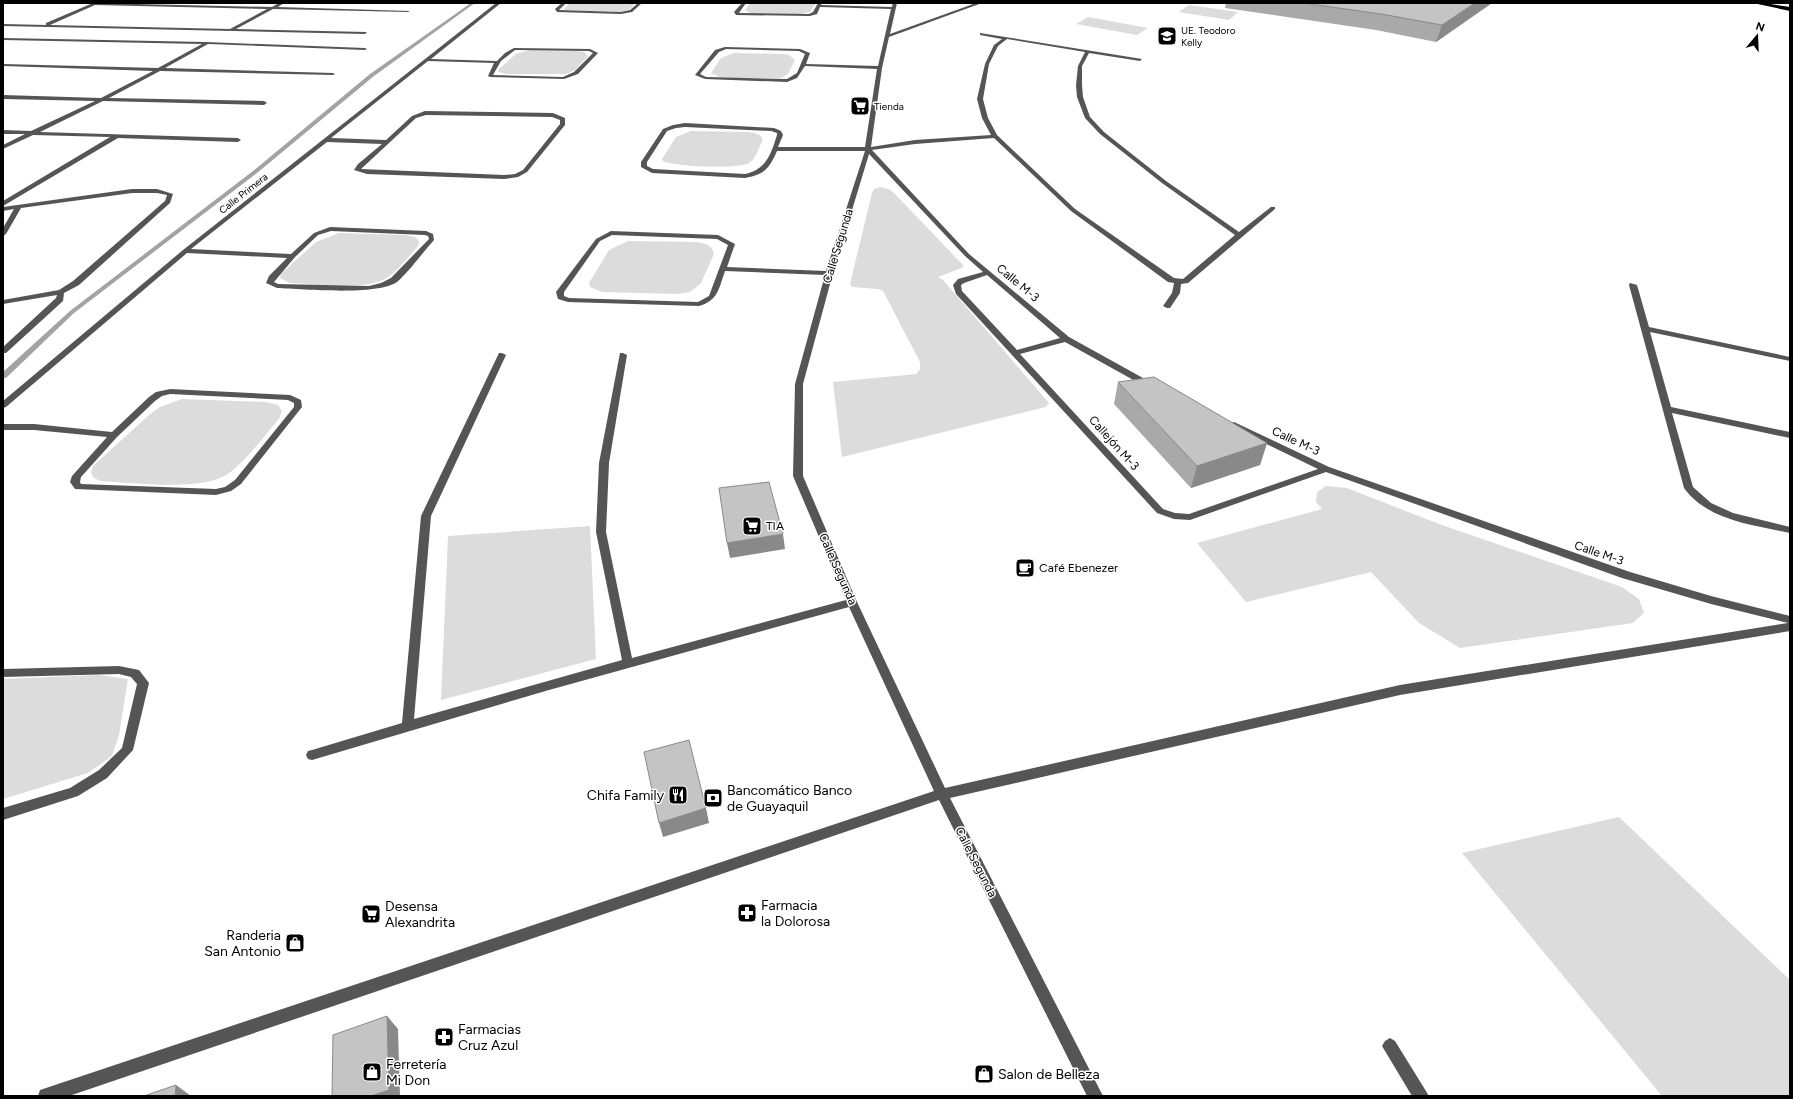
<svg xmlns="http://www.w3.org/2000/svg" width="1793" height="1099" font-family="Figtree,sans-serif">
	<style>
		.green { fill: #dcdcdc }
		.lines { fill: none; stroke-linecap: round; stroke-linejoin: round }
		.stream { fill: #a3a3a3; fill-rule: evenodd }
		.minor { fill: #555; fill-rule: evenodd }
		.highway { fill: #000; fill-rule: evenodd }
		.wall { fill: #a9a9a9 }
		.shaded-wall { fill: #898989 }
		.building { fill: #c4c4c4; stroke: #898989 }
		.labels { text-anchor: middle; stroke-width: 3; stroke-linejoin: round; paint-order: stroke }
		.far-poi-label { font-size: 10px; fill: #000; stroke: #fff; text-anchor: start }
		.far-street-label { font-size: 10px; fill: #000; stroke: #fff }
		.street-label { font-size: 12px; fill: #000; stroke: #fff }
		.poi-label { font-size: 12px; fill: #000; stroke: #fff; text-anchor: start }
		.near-poi-label { font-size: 14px; fill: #000; stroke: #fff; text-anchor: start }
	</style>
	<rect width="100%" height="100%" fill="#fff"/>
	<g class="green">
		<path d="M 570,3 L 635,3 L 630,9 L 623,12 L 565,10 L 564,9 Z"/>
		<path d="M 750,3 L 816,3 L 810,12 L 799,14 L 750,13 L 745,10 Z"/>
		<path d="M 1189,5 L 1238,12 L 1229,20 L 1179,12 Z"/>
		<path d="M 1088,17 L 1148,28 L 1137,35 L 1076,24 Z"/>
		<path d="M 530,50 L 577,51 L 584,52 L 588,56 L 575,70 L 566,74 L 506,74 L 499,72 L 498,70 L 516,54 Z"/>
		<path d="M 734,53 L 782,54 L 789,55 L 795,60 L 788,74 L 781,78 L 722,78 L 711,73 L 721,58 Z"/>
		<path d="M 691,131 L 747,132 C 754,133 760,133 763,139 C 759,147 756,159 749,163 C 739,169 674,167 663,161 L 662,159 L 676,137 Z"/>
		<path d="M 880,187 L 889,189 L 895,194 L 964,266 L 962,268 L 938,277 L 943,280 L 1049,403 L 1046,407 L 842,457 L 833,382 L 916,374 L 920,369 L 920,362 L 883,291 L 878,289 L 852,287 L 850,284 L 872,193 L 874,189 Z"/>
		<path d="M 339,233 L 406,235 L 415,237 L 419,241 L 418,246 C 408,257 398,271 385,279 C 367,290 313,284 290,283 L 280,278 L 281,274 L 316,242 Z"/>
		<path d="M 628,241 L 697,242 C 705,244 712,244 714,254 L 701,283 L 690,292 L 677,294 L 602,292 L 590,287 L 589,283 L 609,250 Z"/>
		<path d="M 182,399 L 266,402 L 278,405 L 282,411 L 279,419 C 263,437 245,463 226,475 C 201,491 132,483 101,481 L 94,478 L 91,473 L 93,466 L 150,414 L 160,407 Z"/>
		<path d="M 1326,486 L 1347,488 L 1439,524 L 1622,587 L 1639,599 L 1644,613 L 1633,623 L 1460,648 L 1419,623 L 1371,572 L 1246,602 L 1197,543 L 1322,509 L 1316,502 L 1317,492 Z"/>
		<path d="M 590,526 L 596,659 L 441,700 L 448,536 Z"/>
		<path d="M 99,675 L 128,679 L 119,735 L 112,756 L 88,773 L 3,799 L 3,679 Z"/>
		<path d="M 1619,817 L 1790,980 L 1790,1096 L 1662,1096 L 1462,853 Z"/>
	</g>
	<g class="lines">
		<path class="stream" d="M 471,3 L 475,3 L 374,76 L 257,173 L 74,313 L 6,378 L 3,378 L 3,372 L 70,311 L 253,171 L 370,74 Z"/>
		<g class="minor">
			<path d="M 93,3 L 272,7 L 279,3 L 284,3 L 278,7 L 410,11 L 408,12 L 273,9 L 236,29 L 367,32 L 365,34 L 3,26 L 3,24 L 46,25 L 46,23 ZM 95,5 L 267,9 L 230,29 L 50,25 Z"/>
			<path d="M 496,3 L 501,3 L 431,59 L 497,61 L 505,53 L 514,48 L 590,49 L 598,53 L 578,74 L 564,79 L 490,77 L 488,76 L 494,63 L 428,61 L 331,138 L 386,140 L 412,116 L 425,111 L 553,113 L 565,118 L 565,125 L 527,172 L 518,177 L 504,179 L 367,174 L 354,170 L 358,164 L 382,144 L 327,142 L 191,249 L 291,254 L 314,233 L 330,227 L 426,231 L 433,234 L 434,240 C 424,251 407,274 397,282 C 377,296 303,289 277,288 L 266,283 L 269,276 L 287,258 L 187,253 L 6,407 L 3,408 L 3,401 L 183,250 ZM 515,50 L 589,51 L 593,53 L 574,72 L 563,77 L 493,75 L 501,61 ZM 426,115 L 552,117 L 560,120 L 560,124 L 523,170 L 515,174 L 504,175 L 361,169 L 416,118 ZM 331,231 L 425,235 L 428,236 L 429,239 L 391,278 L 381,283 L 369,286 L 278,284 L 274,282 L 295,257 L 318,235 Z"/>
			<path d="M 562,3 L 566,3 L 559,10 L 621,12 L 630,10 L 638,3 L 642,3 L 632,12 L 621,14 L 557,12 L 555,9 Z"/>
			<path d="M 742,3 L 746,3 L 739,13 L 809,14 L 813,12 L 818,3 L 822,3 L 821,5 L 892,7 L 893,3 L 897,3 L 890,34 L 976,3 L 982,3 L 889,37 L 882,68 L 871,147 L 915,140 L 991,135 L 982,118 L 977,99 L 985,64 L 994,45 L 1002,39 L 980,35 L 980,33 L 1142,59 L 1140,61 L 1089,53 L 1082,66 L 1082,85 L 1083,97 L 1090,117 L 1104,132 L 1166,181 L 1239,232 L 1271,207 L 1275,207 L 1275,209 L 1188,283 L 1181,284 L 1180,293 L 1170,308 L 1167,308 L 1163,306 L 1172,293 L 1174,283 L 1168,282 L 1071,211 L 994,138 L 915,144 L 872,150 L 969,254 L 1069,337 L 1152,383 L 1152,387 L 1146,387 L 1065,342 L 1020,354 L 1163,509 L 1175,513 L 1189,514 L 1318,469 L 1231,427 L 1230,425 L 1231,423 L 1234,422 L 1329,467 L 1630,572 L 1711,596 L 1790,616 L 1790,631 L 1400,695 L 950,798 L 1103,1096 L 1087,1096 L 939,800 L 69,1096 L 38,1096 L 40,1090 L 46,1088 L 934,791 L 849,607 L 549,690 L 312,760 L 308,759 L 306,755 L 308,751 L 312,750 L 402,723 L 421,516 L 499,353 L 502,353 L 506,355 L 431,516 L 414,719 L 622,660 L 596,532 L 599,463 L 620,353 L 623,353 L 627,355 L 609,463 L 606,532 L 632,658 L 846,600 L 793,476 L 795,384 L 825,275 L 725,271 C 719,288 718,301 699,306 L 568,302 L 558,299 L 556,292 L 596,239 L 611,231 L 718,235 L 735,244 L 727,267 L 826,271 L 865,151 L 777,151 C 769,169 765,174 745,178 L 652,173 L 641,167 L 641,162 L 663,129 L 673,125 L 685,123 L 774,128 L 781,131 L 783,135 L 778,147 L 865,147 L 877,69 L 805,66 L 797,78 L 787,82 L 705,79 L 695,75 L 715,50 L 725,47 L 800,49 L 810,53 L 806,64 L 878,66 L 891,9 L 820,7 L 817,14 L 810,16 L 736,15 L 734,12 ZM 1007,39 L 1085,52 L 1078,66 L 1076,85 L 1077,97 L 1085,118 L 1100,134 L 1162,183 L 1235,235 L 1183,279 L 1174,278 L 1075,209 L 997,135 L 988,118 L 983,99 L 989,64 L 998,46 ZM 726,49 L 799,51 L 805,54 L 797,73 L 787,79 L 706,77 L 700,74 L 719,52 ZM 685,127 L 771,131 L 777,133 L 777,135 C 771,154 766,170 745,174 L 653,169 L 647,166 L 647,162 L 667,131 L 676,128 ZM 869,154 L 965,256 L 983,272 L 958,279 L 953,285 L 956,294 L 1157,513 L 1174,519 L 1190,520 L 1326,472 L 1622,578 L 1711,604 L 1788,623 L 1400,685 L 945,788 L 857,602 L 803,476 L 803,384 L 833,273 ZM 612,235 L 717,239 L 728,245 L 709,296 L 698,302 L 569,298 L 564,296 L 564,292 L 600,241 ZM 987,275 L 1060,338 L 1017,350 L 962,291 L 961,285 L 964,283 Z"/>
			<path d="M 3,38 L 206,42 L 365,48 L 367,49 L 365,50 L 208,44 L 165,68 L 333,73 L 335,74 L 333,75 L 160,71 L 109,98 L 264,101 L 267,103 L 264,105 L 103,101 L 40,132 L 238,138 L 241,140 L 238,142 L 118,138 L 3,206 L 3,201 L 110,137 L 33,135 L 3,149 L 3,145 L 25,134 L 3,134 L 3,130 L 31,131 L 95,101 L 3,99 L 3,95 L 101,98 L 153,71 L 3,66 L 3,64 L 158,68 L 202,44 L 3,40 Z"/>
			<path d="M 132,189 L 157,189 L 173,194 L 170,203 L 79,285 L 64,293 L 63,301 L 6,353 L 3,353 L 3,347 L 56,298 L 57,295 L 3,304 L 3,300 L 59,290 L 73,281 L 165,201 L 167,195 L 157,193 L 132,193 L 21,208 L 6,234 L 3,236 L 3,228 L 14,209 L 3,211 L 3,207 Z"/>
			<path d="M 1630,283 L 1637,285 L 1649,327 L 1790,357 L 1790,361 L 1650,332 L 1671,407 L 1790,432 L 1790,438 L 1672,413 L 1693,487 L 1711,503 L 1733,513 L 1790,527 L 1790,533 C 1754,525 1708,521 1684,488 L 1629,285 Z"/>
			<path d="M 170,389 L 290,395 L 301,400 L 302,407 L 241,484 L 231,491 L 216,495 L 75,489 L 70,482 L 72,476 L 107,437 L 34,430 L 3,430 L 3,424 L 34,424 L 112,432 L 149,397 L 156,392 ZM 170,394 L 288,400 L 294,403 L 294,407 L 235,480 L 225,487 L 216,489 L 81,484 L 80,482 L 81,477 L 117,437 L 155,401 L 162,396 Z"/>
			<path d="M 119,666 L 139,670 L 149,683 L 133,750 L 107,778 L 78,796 L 3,820 L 3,808 L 70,788 L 99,770 L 122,748 L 137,684 L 131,677 L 119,674 L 3,677 L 3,669 Z"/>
			<path d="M 1390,1038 L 1395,1041 L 1429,1096 L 1412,1096 L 1382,1046 L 1385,1041 Z"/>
		</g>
		<path class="highway" d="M 1753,3 L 1764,3 L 1790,7 L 1790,11 Z"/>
	</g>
	<g class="wall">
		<path d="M 1226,3 L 1492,3 L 1436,42 L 1376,30 L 1225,8 Z"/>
		<path d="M 1118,382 L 1267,443 L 1260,465 L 1191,488 L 1114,404 Z"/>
	</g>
	<g class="shaded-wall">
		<path d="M 1475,3 L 1492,3 L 1436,42 L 1442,25 Z"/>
		<path d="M 1267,443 L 1260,465 L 1191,488 L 1197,466 Z"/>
		<path d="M 783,534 L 785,549 L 730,558 L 727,543 Z"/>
		<path d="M 706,808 L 709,823 L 663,837 L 659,823 Z"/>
		<path d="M 387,1016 L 398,1029 L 400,1096 L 371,1096 Z"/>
		<path d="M 176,1085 L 191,1096 L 175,1096 Z"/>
	</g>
	<g class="building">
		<path d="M 1303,3 L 1475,3 L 1442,25 L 1381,14 Z"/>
		<path d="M 1154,377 L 1267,443 L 1197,466 L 1118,382 Z"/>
		<path d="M 769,482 L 783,534 L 727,543 L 719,488 Z"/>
		<path d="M 689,740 L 706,808 L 659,823 L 644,752 Z"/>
		<path d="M 387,1016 L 389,1090 L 371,1096 L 332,1096 L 333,1035 Z"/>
		<path d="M 176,1085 L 175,1096 L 144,1096 Z"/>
	</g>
	<defs>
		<g id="school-square" transform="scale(1)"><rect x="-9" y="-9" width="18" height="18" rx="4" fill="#000" stroke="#fff"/><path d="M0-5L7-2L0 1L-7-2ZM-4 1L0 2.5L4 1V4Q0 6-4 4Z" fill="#fff"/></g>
		<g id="supermarket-square" transform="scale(1)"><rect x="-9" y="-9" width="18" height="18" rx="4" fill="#000" stroke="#fff"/><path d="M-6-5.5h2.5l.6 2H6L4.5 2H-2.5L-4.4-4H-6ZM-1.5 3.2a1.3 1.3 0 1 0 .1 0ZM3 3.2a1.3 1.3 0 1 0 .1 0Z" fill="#fff"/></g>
		<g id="cafe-square" transform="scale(1)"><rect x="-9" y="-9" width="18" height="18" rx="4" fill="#000" stroke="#fff"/><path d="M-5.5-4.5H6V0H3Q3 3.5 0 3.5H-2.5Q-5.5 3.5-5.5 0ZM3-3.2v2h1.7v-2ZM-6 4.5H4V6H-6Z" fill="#fff"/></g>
		<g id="restaurant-square" transform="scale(1)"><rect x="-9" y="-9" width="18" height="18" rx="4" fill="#000" stroke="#fff"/><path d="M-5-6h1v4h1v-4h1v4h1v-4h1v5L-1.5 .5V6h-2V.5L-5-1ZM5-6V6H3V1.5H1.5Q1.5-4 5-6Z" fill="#fff"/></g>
		<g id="bank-square" transform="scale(1)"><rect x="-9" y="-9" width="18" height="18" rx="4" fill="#000" stroke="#fff"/><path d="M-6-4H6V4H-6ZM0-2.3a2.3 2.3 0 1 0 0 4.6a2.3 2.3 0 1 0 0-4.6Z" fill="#fff"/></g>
		<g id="pharmacy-square" transform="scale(1)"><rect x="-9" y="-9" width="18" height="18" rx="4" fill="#000" stroke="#fff"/><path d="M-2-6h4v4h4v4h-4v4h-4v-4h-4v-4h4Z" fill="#fff"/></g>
		<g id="shop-square" transform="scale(1)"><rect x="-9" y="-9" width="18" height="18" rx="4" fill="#000" stroke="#fff"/><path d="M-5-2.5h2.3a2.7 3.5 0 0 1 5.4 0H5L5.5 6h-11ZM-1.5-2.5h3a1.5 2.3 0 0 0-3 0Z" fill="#fff"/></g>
	</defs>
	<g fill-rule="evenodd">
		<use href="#school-square" x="1167" y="36"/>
		<use href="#supermarket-square" x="860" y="106"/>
		<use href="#supermarket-square" x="752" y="526"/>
		<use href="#cafe-square" x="1025" y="568"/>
		<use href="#restaurant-square" x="678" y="795"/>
		<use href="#bank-square" x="713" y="798"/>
		<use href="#pharmacy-square" x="747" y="913"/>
		<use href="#supermarket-square" x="371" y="914"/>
		<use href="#shop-square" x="295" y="943"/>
		<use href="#pharmacy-square" x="444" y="1037"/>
		<use href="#shop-square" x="372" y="1072"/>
		<use href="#shop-square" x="984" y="1074"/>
	</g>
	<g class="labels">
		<g class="far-poi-label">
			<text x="1181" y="34">UE. Teodoro<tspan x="1181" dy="12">Kelly</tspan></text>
			<text x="874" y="110">Tienda</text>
		</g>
		<g class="far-street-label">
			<text transform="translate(243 193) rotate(-38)" y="4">Calle Primera</text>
		</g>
		<g class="street-label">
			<text transform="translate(838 246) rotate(-73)" y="4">Calle Segunda</text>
			<text transform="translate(1018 283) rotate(40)" y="4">Calle M-3</text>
			<text transform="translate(1296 441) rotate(25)" y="4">Calle M-3</text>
			<text transform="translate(1114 443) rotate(48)" y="4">Callejón M-3</text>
			<text transform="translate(1599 553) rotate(19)" y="4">Calle M-3</text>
			<text transform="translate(838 569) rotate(66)" y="4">Calle Segunda</text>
			<text transform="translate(976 862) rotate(63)" y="4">Calle Segunda</text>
		</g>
		<g class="poi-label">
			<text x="766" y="530">TIA</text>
			<text x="1039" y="572">Café Ebenezer</text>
		</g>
		<g class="near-poi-label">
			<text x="727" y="795">Bancomático Banco<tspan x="727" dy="16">de Guayaquil</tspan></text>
			<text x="664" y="800" text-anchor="end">Chifa Family</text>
			<text x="761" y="910">Farmacia<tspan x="761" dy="16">la Dolorosa</tspan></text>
			<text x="385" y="911">Desensa<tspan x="385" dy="16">Alexandrita</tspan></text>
			<text x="281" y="940" text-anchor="end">Randeria<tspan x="281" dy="16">San Antonio</tspan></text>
			<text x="458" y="1034">Farmacias<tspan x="458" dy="16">Cruz Azul</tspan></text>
			<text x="386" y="1069">Ferretería<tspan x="386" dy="16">Mi Don</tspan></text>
			<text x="998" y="1079">Salon de Belleza</text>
		</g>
	</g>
	<rect width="1793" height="1099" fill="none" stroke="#000000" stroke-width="8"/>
	<g transform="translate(1757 36) rotate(19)" stroke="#ffffff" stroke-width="3" paint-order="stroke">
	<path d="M0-3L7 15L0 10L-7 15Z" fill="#000000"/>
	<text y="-6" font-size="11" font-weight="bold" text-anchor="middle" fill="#000000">N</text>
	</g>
</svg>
